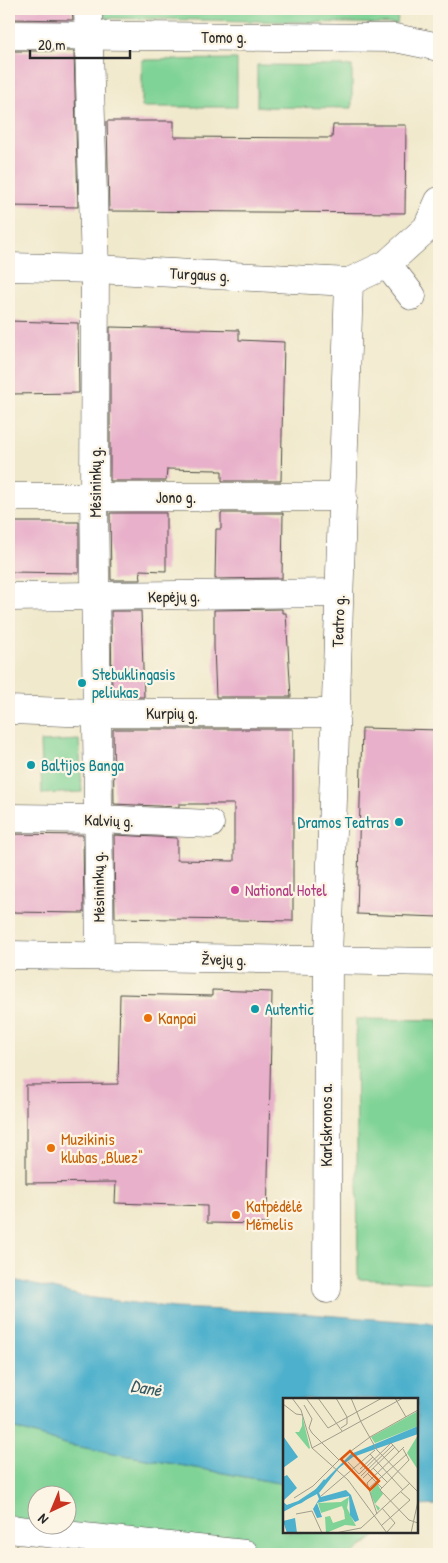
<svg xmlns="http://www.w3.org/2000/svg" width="448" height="1563" font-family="'Patrick Hand',sans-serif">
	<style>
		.green { fill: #80d396; stroke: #567f60; fill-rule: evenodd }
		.water { fill: #4db0cc; stroke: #3c6e7c }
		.building { fill: #e8b0ca }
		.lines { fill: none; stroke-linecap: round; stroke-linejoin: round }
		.minor-casing { stroke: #494843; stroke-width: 29 }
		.minor { stroke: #fff; stroke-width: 28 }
		.culture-dot { fill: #0f9aa8; stroke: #fcf5e5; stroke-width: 2 }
		.hotel-dot { fill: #d1479c; stroke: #fcf5e5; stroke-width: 2 }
		.food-dot { fill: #e8710a; stroke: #fcf5e5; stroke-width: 2 }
		.labels { text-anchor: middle; stroke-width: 4.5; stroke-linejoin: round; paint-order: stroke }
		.street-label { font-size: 16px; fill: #2b2b2b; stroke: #fcf5e5 }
		.culture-label { font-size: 16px; fill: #0d838f; stroke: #fcf5e5; text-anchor: start }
		.hotel-label { font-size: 16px; fill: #b23c85; stroke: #fcf5e5; text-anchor: start }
		.food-label { font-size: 16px; fill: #c56008; stroke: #fcf5e5; text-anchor: start }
		.water-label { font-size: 18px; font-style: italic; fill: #375a63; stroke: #fcf5e5 }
		.inset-river { fill: none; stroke: #4db0cc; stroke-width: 2.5 }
		.inset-road { fill: none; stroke: #a19d8c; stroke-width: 1 }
		.view { fill: #df570e; fill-opacity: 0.15; stroke: #df570e; stroke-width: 2.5 }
		.inset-edge { fill: none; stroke: #2b2b2b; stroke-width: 2.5 }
	</style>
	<rect width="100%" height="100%" fill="#fcf5e5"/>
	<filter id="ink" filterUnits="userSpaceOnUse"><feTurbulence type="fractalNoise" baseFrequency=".02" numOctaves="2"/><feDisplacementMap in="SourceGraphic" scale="10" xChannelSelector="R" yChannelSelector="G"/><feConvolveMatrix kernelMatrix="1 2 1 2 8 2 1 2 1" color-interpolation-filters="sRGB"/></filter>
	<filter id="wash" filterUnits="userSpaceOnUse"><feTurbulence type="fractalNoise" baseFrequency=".0096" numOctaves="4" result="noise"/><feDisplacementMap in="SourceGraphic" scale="20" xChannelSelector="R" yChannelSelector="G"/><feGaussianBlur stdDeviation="1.12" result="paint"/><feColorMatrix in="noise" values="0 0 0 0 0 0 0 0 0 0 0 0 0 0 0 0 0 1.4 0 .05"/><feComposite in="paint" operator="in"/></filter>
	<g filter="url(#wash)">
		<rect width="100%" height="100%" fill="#f0e9cc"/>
		<g class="green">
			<path d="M 104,9 L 399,9 L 397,24 L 104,18 Z"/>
			<path d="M 237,59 L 237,107 L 142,107 L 142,60 Z"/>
			<path d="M 257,65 L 352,66 L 352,108 L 257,107 Z"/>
			<path d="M 79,740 L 82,792 L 42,794 L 40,742 Z"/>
			<path d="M 356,1019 L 439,1020 L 439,1283 L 358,1279 Z"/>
			<path d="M 9,1427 L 69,1445 L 284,1484 L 284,1532 L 381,1532 L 352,1554 L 245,1554 L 9,1529 ZM 38,1496 L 68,1496 L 68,1526 L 38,1526 Z"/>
		</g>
		<path class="water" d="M 9,1279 L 86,1297 L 175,1308 L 297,1313 L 439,1324 L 439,1505 L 417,1506 L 417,1399 L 284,1399 L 284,1484 L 69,1445 L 9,1427 Z"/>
		<g id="blocks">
			<g class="building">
				<path d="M 9,9 L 72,9 L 73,20 L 9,19 Z"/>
				<path d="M 9,51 L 74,51 L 78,207 L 9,206 Z"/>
				<path d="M 107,121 L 174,121 L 174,137 L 332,138 L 333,125 L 406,125 L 405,213 L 109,211 Z"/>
				<path d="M 9,321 L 78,323 L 79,393 L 9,394 Z"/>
				<path d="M 110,327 L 239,330 L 239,340 L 284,342 L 281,481 L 222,481 L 222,471 L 216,471 L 217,470 L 167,469 L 166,481 L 110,481 Z"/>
				<path d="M 110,513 L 166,513 L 166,571 L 140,570 L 141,580 L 111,580 Z"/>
				<path d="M 221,513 L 283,513 L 282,578 L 215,579 L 216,529 L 221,529 Z"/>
				<path d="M 9,522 L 79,522 L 79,573 L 9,572 Z"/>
				<path d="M 282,609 L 282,613 L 286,613 L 291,697 L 216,697 L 214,647 L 214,610 Z"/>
				<path d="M 111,611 L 141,611 L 144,697 L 112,697 Z"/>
				<path d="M 362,728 L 439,730 L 439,917 L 357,914 Z"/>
				<path d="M 113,729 L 293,729 L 293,921 L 115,918 L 114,835 L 177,838 L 177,860 L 234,861 L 234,804 L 179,804 L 179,807 L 114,804 Z"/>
				<path d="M 9,834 L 83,835 L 84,913 L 9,912 Z"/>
				<path d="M 212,990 L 272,992 L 267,1224 L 207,1223 L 207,1206 L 115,1203 L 116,1182 L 26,1183 L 26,1085 L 118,1084 L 120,994 L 212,996 Z"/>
			</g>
		</g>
	</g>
	<g filter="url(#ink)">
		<use href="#blocks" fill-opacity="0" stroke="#494843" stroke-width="1"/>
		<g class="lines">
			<g class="minor-casing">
				<g id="minor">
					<path d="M 88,9 L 95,269 L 94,497 L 100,956"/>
					<path d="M 9,35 L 395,38 L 439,47"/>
					<path d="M 387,264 L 412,296"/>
					<path d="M 9,267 L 95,269 L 349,282 L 387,264 L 427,228 L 439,201"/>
					<path d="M 9,497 L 343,497"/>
					<path d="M 9,597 L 339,593"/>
					<path d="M 9,710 L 96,713 L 336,713"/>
					<path d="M 9,818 L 97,819 L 210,824"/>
					<path d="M 9,955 L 439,962"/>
					<path d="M 327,1289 L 328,960 L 349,282"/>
					<path d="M 9,1529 L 245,1554"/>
				</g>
			</g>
			<use href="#minor" class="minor"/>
		</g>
	</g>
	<g class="culture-dot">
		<circle cx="82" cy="683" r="5"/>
		<circle cx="31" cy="765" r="5"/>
		<circle cx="399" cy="822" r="5"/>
		<circle cx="255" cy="1009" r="5"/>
	</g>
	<circle class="hotel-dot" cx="235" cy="890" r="5"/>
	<g class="food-dot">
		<circle cx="148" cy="1018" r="5"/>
		<circle cx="51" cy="1148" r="5"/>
		<circle cx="236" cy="1215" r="5"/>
	</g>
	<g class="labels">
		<g class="street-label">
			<text x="224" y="43">Tomo g.</text>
			<text transform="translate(200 274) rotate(3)" y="6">Turgaus g.</text>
			<text transform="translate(95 482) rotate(-90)" y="6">Mėsininkų g.</text>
			<text x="176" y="503">Jono g.</text>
			<text transform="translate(174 596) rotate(-1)" y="6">Kepėjų g.</text>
			<text transform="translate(338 621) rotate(-88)" y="6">Teatro g.</text>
			<text x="172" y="719">Kurpių g.</text>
			<text transform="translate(109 820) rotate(2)" y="6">Kalvių g.</text>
			<text transform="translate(98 887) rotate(-91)" y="6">Mėsininkų g.</text>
			<text transform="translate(224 959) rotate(1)" y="6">Žvejų g.</text>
			<text transform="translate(326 1125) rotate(-90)" y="6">Karlskronos a.</text>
		</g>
		<g class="culture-label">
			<text x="92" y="680">Stebuklingasis<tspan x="92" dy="18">peliukas</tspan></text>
			<text x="41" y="771">Baltijos Banga</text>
			<text x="389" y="828" text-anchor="end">Dramos Teatras</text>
			<text x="265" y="1015">Autentic</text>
		</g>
		<g class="hotel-label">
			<text x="245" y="896">National Hotel</text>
		</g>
		<g class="food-label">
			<text x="158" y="1024">Kanpai</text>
			<text x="61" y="1145">Muzikinis<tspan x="61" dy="18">klubas „Bluez“</tspan></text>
			<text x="246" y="1212">Katpėdėlė<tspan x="246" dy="18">Mėmelis</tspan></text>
		</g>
		<g class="water-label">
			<text transform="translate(146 1388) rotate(10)" y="6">Danė</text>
		</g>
	</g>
	<g transform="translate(283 1398)">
		<rect width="135" height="135" fill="#f0e9cc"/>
		<path d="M 135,13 L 135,28 L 92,45 L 88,39 ZM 19,17 L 27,50 L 26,51 L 12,34 L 16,34 L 19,28 ZM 135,37 L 134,63 L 135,72 L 124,55 ZM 94,85 L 100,96 L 92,106 L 97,110 L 95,113 L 87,95 ZM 66,99 L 64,110 L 73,128 L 62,127 L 43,135 L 42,119 L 47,118 L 50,125 L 62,121 L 61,113 L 59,108 L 38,115 L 35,105 L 58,104 Z" fill="#80d396"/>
		<path d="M 135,28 L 135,36 L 70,59 L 56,70 L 36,95 L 38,99 L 63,92 L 68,97 L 76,122 L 72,124 L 67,117 L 66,98 L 34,105 L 39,119 L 34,120 L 30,111 L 36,101 L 34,96 L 0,114 L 0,104 L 4,107 L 15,103 L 33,91 L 68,56 ZM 0,38 L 15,59 L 0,70 ZM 4,77 L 14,90 L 0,103 L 0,79 ZM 12,120 L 14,135 L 4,135 L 0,123 Z" fill="#4db0cc"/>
		<path class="inset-river" d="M 0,110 L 18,104 L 33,93 L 42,82"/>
		<path class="inset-road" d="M 9,0 L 18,12 L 29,50 L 65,82 L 104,135M 23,0 L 45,30 L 99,0M 35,0 L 59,33M 53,0 L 64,19 L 64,26 L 58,30M 68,0 L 78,24M 112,0 L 123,19M 0,6 L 13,16 L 20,17M 21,7 L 29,21 L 26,30 L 29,35 L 56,62M 78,24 L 94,52 L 135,94M 29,50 L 120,0M 120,51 L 126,62 L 97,92 L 126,122 L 135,125M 87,56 L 120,92M 65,64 L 76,76M 90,70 L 104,84M 77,71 L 90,59M 84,75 L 99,90M 76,76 L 108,45 L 116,54M 78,78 L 110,47M 80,80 L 112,49M 84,85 L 121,49M 84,85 L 94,116M 85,91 L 124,56M 38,98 L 92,52M 11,100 L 30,88 L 56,62 L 87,39 L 135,12M 99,110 L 112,125 L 104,134M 13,116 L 29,113 L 39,135M 99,127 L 127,102 L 118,94M 52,135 L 78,130 L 127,85M 128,135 L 135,103"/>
		<path class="view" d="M 67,53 L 96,83 L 87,92 L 58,61 Z"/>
		<rect width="135" height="135" class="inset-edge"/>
	</g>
	<rect width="448" height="1563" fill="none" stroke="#fcf5e5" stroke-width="30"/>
	<g transform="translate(52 1510) rotate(224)"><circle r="24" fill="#fcf5e5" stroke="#a8a49b"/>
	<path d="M0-4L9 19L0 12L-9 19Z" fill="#c8321e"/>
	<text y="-8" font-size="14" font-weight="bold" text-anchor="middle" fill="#2b2b2b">N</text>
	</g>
	<path d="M30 50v8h100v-8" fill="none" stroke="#2b2b2b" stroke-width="2.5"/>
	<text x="38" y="50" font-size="15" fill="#2b2b2b" stroke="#fcf5e5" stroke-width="4" paint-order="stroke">20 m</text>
</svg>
